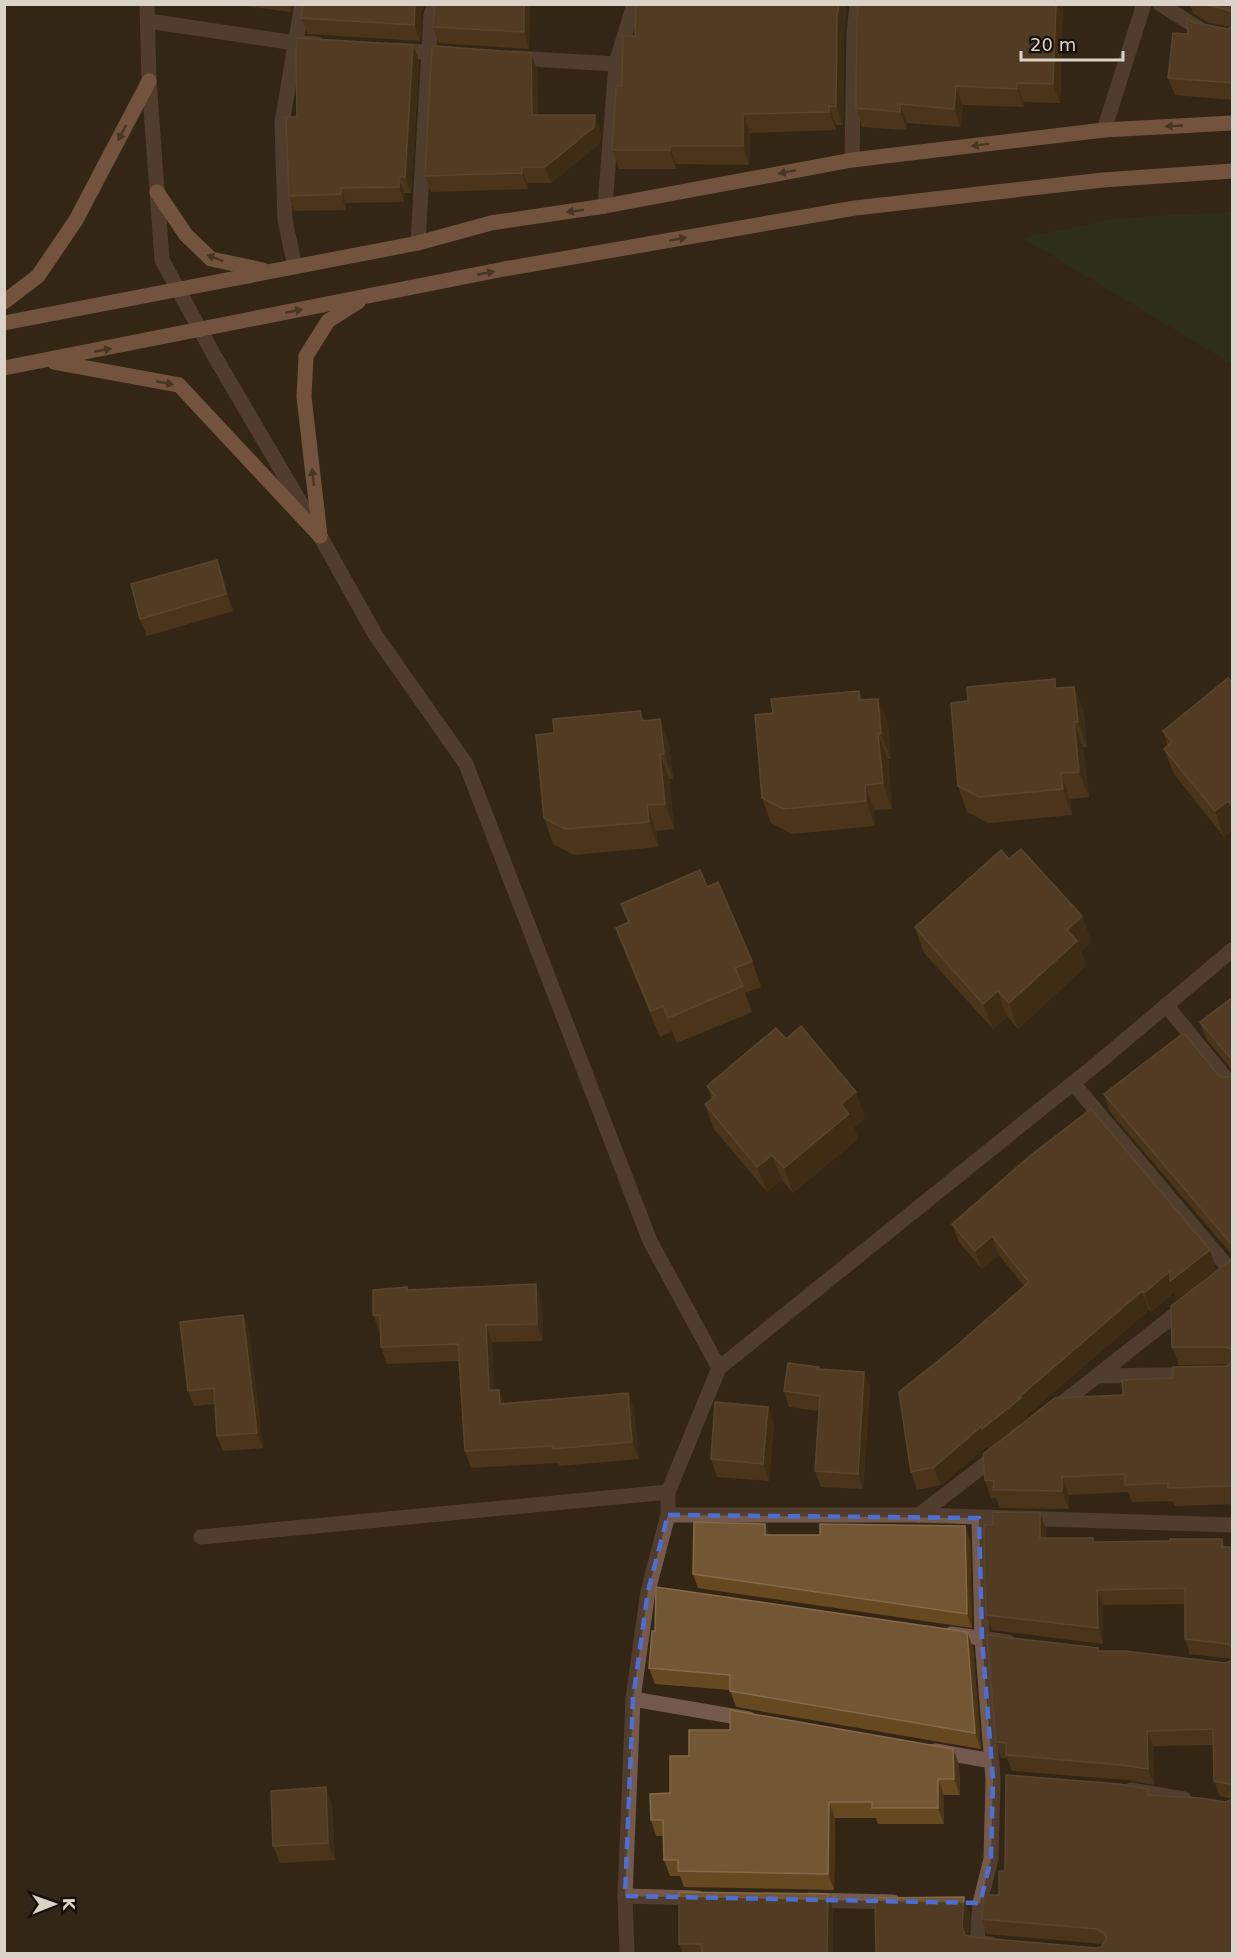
<svg xmlns="http://www.w3.org/2000/svg" width="1237" height="1958" font-family="'DejaVu Sans',sans-serif">
	<style>
		.green { fill: #263b1e }
		.lines { fill: none; stroke-linecap: round; stroke-linejoin: round }
		.minor { stroke: #745a4c; stroke-width: 15 }
		.tertiary { stroke: #745a4c; stroke-width: 15 }
		.primary { stroke: #be8a6e; stroke-width: 15 }
		.wall { fill: #664821 }
		.shaded-wall { fill: #4d3414 }
		.building { fill: #735633; stroke: #836a4a; stroke-width: 1.5 }
		.oneway { fill: #624736 }
		.marked { fill: none; stroke: #4d6fd4; stroke-width: 4.5; stroke-dasharray: 12 8; stroke-linejoin: round }
	</style>
	<rect width="100%" height="100%" fill="#342615"/>
	<path class="green" d="M 1232,212 L 1232,364 L 1023,238 L 1119,218 Z"/>
	<g class="lines">
		<g class="minor">
			<path d="M 1160,4 L 1203,31 L 1232,37"/>
			<path d="M 148,21 L 295,43 L 317,44"/>
			<path d="M 394,50 L 451,54"/>
			<path d="M 514,58 L 616,64"/>
			<path d="M 1104,130 L 1144,4"/>
			<path d="M 852,160 L 854,36 L 857,4"/>
			<path d="M 605,206 L 616,64 L 634,4"/>
			<path d="M 418,243 L 431,15 L 435,4"/>
			<path d="M 295,267 L 285,220 L 282,123 L 302,4"/>
			<path d="M 1166,1005 L 1232,1086"/>
			<path d="M 1073,1083 L 1231,1271"/>
			<path d="M 1098,1376 L 1232,1374"/>
			<path d="M 1056,1408 L 1186,1306"/>
			<path d="M 668,1515 L 919,1515 L 1232,1525"/>
			<path d="M 919,1515 L 1000,1453"/>
			<path d="M 979,1518 L 982,1639 L 993,1779 L 991,1859 L 980,1903 L 977,1943 L 991,1944"/>
			<path d="M 201,1537 L 668,1492"/>
			<path d="M 951,1634 L 1008,1642"/>
			<path d="M 633,1699 L 749,1719"/>
			<path d="M 935,1751 L 992,1761"/>
			<path d="M 1131,1790 L 1184,1799"/>
			<path d="M 625,1896 L 698,1898"/>
			<path d="M 809,1900 L 893,1902"/>
		</g>
		<g class="tertiary">
			<path d="M 147,4 L 149,81 L 162,260 L 215,357 L 320,536 L 376,636 L 466,764 L 650,1241 L 719,1368"/>
			<path d="M 627,1954 L 625,1896 L 633,1699 L 648,1591 L 668,1515 L 668,1492 L 719,1368 L 1098,1063 L 1232,950"/>
		</g>
		<g class="primary">
			<path d="M 157,192 L 186,235 L 211,259 L 263,270"/>
			<path d="M 4,302 L 38,276 L 76,220 L 149,81"/>
			<path d="M 4,323 L 418,243 L 491,223 L 605,206 L 852,160 L 1104,130 L 1232,123"/>
			<path d="M 54,362 L 179,385 L 320,536"/>
			<path d="M 4,368 L 504,269 L 855,208 L 1103,180 L 1232,171"/>
			<path d="M 320,536 L 304,397 L 306,356 L 328,321 L 358,302"/>
		</g>
	</g>
	<g class="wall">
		<path d="M 231,4 L 293,4 L 291,12 Z"/>
		<path d="M 435,4 L 530,4 L 529,49 L 439,43 L 433,27 Z"/>
		<path d="M 858,4 L 1063,4 L 1060,103 L 1024,102 L 1024,107 L 963,105 L 961,127 L 907,123 L 907,130 L 862,127 L 856,108 Z"/>
		<path d="M 1190,4 L 1233,4 L 1233,100 L 1175,95 L 1168,78 L 1188,34 L 1195,23 L 1228,29 L 1231,27 L 1207,22 L 1193,13 Z"/>
		<path d="M 421,14 L 420,41 L 307,34 L 301,18 Z"/>
		<path d="M 635,36 L 844,36 L 843,125 L 836,125 L 836,130 L 750,133 L 749,165 L 676,164 L 676,169 L 619,169 L 612,150 L 622,86 Z"/>
		<path d="M 413,45 L 419,61 L 411,193 L 404,193 L 404,202 L 346,203 L 346,210 L 294,211 L 289,196 L 297,117 Z"/>
		<path d="M 537,69 L 538,115 L 601,131 L 600,143 L 551,183 L 527,183 L 528,189 L 431,192 L 425,176 Z"/>
		<path d="M 217,560 L 223,577 L 233,611 L 147,636 L 140,619 Z"/>
		<path d="M 1233,683 L 1233,830 L 1224,837 L 1174,774 L 1164,749 L 1168,746 L 1163,731 Z"/>
		<path d="M 1058,688 L 1084,712 L 1087,747 L 1083,747 L 1089,797 L 1070,799 L 1072,815 L 988,823 L 967,812 L 958,786 L 968,701 Z"/>
		<path d="M 859,691 L 862,700 L 878,699 L 888,724 L 891,759 L 888,759 L 892,809 L 874,810 L 875,826 L 792,834 L 771,823 L 762,798 L 773,713 Z"/>
		<path d="M 640,711 L 644,720 L 669,744 L 673,779 L 669,779 L 674,829 L 656,831 L 658,847 L 574,855 L 553,844 L 544,818 L 554,733 Z"/>
		<path d="M 1009,859 L 1082,916 L 1091,942 L 1081,951 L 1086,966 L 1018,1029 L 1007,1016 L 993,1029 L 924,953 L 915,927 Z"/>
		<path d="M 707,887 L 752,961 L 761,987 L 745,993 L 752,1012 L 677,1043 L 672,1031 L 660,1037 L 625,953 L 616,928 L 628,922 L 621,904 Z"/>
		<path d="M 1233,997 L 1233,1071 L 1207,1040 L 1200,1022 Z"/>
		<path d="M 786,1039 L 865,1118 L 854,1127 L 858,1139 L 793,1193 L 782,1180 L 767,1192 L 714,1129 L 705,1104 L 712,1099 L 707,1086 Z"/>
		<path d="M 1233,1074 L 1233,1256 L 1110,1112 L 1104,1094 L 1218,1075 L 1223,1078 L 1231,1076 Z"/>
		<path d="M 952,1224 L 1216,1269 L 1177,1300 L 1174,1292 L 1151,1312 L 1149,1310 L 1027,1415 L 1028,1417 L 989,1448 L 988,1445 L 941,1485 L 917,1490 L 911,1472 L 1024,1286 L 999,1255 L 982,1269 L 959,1242 Z"/>
		<path d="M 1233,1257 L 1233,1504 L 1175,1506 L 1173,1501 L 1132,1502 L 1128,1492 L 1069,1495 L 1069,1509 L 1000,1508 L 996,1498 L 991,1498 L 985,1480 L 1123,1395 L 1173,1378 L 1226,1366 L 1229,1364 L 1179,1365 L 1172,1347 L 1231,1260 Z"/>
		<path d="M 407,1287 L 408,1290 L 542,1300 L 543,1341 L 492,1342 L 494,1390 L 499,1390 L 504,1403 L 628,1393 L 634,1410 L 639,1459 L 560,1466 L 558,1463 L 471,1468 L 465,1451 L 459,1361 L 387,1364 L 381,1347 L 381,1332 L 380,1332 L 373,1315 Z"/>
		<path d="M 243,1315 L 249,1331 L 263,1448 L 223,1451 L 217,1436 L 215,1404 L 194,1406 L 188,1391 Z"/>
		<path d="M 819,1367 L 819,1369 L 864,1372 L 870,1388 L 863,1489 L 821,1487 L 815,1471 L 819,1411 L 789,1407 L 784,1391 Z"/>
		<path d="M 774,1424 L 769,1481 L 717,1477 L 711,1459 Z"/>
		<path d="M 765,1524 L 769,1535 L 970,1540 L 972,1628 L 698,1588 L 693,1574 Z"/>
		<path d="M 1046,1529 L 1046,1538 L 1093,1538 L 1094,1542 L 1222,1539 L 1225,1547 L 1233,1547 L 1233,1659 L 1190,1654 L 1185,1639 L 1185,1604 L 1103,1605 L 1103,1644 L 992,1630 L 986,1615 Z"/>
		<path d="M 967,1632 L 973,1648 L 981,1749 L 736,1707 L 730,1690 L 655,1684 L 649,1668 Z"/>
		<path d="M 1099,1651 L 1225,1663 L 1233,1660 L 1233,1953 L 876,1953 L 970,1913 L 968,1936 L 971,1937 L 1096,1948 L 1101,1947 L 1103,1944 L 987,1934 L 982,1919 L 999,1895 L 1005,1871 L 1150,1795 L 1225,1802 L 1232,1799 L 1220,1796 L 1214,1781 L 1213,1745 L 1153,1746 L 1154,1785 L 1127,1780 L 1012,1771 L 1007,1758 L 1001,1758 L 996,1742 Z"/>
		<path d="M 953,1749 L 959,1765 L 960,1795 L 944,1795 L 944,1824 L 878,1824 L 876,1818 L 835,1818 L 834,1890 L 684,1887 L 680,1876 L 670,1876 L 664,1860 L 663,1836 L 656,1836 L 651,1820 L 670,1793 L 689,1756 Z"/>
		<path d="M 332,1805 L 335,1860 L 280,1863 L 273,1846 Z"/>
		<path d="M 828,1894 L 833,1910 L 833,1953 L 683,1953 L 679,1944 Z"/>
	</g>
	<g class="shaded-wall">
		<path d="M 288,4 L 293,4 L 291,12 Z"/>
		<path d="M 415,4 L 425,4 L 421,14 L 420,41 L 414,25 Z"/>
		<path d="M 524,4 L 530,4 L 529,49 L 524,32 Z"/>
		<path d="M 839,4 L 847,4 L 844,36 L 843,125 L 836,107 L 837,17 Z"/>
		<path d="M 1056,4 L 1063,4 L 1060,103 L 1053,84 Z"/>
		<path d="M 413,45 L 419,61 L 411,193 L 405,177 Z"/>
		<path d="M 531,53 L 537,69 L 538,131 L 532,115 Z"/>
		<path d="M 1017,83 L 1024,102 L 1024,107 L 1017,89 Z"/>
		<path d="M 956,86 L 963,105 L 961,127 L 954,109 Z"/>
		<path d="M 900,104 L 907,123 L 907,130 L 900,112 Z"/>
		<path d="M 829,106 L 836,125 L 836,130 L 829,112 Z"/>
		<path d="M 743,114 L 750,133 L 749,165 L 743,146 Z"/>
		<path d="M 595,115 L 601,131 L 600,143 L 551,183 L 545,167 Z"/>
		<path d="M 670,146 L 676,164 L 676,169 L 670,150 Z"/>
		<path d="M 522,167 L 527,183 L 528,189 L 522,173 Z"/>
		<path d="M 399,177 L 404,193 L 404,202 L 399,187 Z"/>
		<path d="M 341,188 L 346,203 L 346,210 L 341,194 Z"/>
		<path d="M 217,560 L 223,577 L 233,611 L 226,594 Z"/>
		<path d="M 1074,687 L 1084,712 L 1087,747 L 1078,722 Z"/>
		<path d="M 878,699 L 888,724 L 891,759 L 881,734 Z"/>
		<path d="M 660,719 L 669,744 L 673,779 L 664,754 Z"/>
		<path d="M 1074,722 L 1083,747 L 1089,797 L 1079,772 Z"/>
		<path d="M 878,734 L 888,759 L 892,809 L 883,783 Z"/>
		<path d="M 660,754 L 669,779 L 674,829 L 665,804 Z"/>
		<path d="M 1061,773 L 1070,799 L 1072,815 L 1063,789 Z"/>
		<path d="M 865,785 L 874,810 L 875,826 L 866,801 Z"/>
		<path d="M 1228,801 L 1233,812 L 1233,830 L 1224,837 L 1215,811 Z"/>
		<path d="M 647,805 L 656,831 L 658,847 L 649,822 Z"/>
		<path d="M 1082,916 L 1091,942 L 1081,951 L 1086,966 L 1018,1029 L 1009,1003 L 1067,930 Z"/>
		<path d="M 998,991 L 1007,1016 L 993,1029 L 983,1004 Z"/>
		<path d="M 856,1092 L 865,1118 L 854,1127 L 858,1139 L 793,1193 L 784,1168 L 841,1104 Z"/>
		<path d="M 772,1155 L 782,1180 L 767,1192 L 757,1167 Z"/>
		<path d="M 992,1236 L 999,1255 L 982,1269 L 975,1251 Z"/>
		<path d="M 1210,1250 L 1216,1269 L 1177,1300 L 1174,1292 L 1151,1312 L 1144,1293 L 1170,1271 Z"/>
		<path d="M 536,1284 L 542,1300 L 543,1341 L 537,1324 Z"/>
		<path d="M 1142,1291 L 1149,1310 L 1027,1415 L 1028,1417 L 989,1448 L 988,1445 L 941,1485 L 934,1467 L 982,1426 L 1018,1398 Z"/>
		<path d="M 243,1315 L 249,1331 L 263,1448 L 257,1433 Z"/>
		<path d="M 486,1325 L 492,1342 L 495,1407 L 489,1390 Z"/>
		<path d="M 864,1372 L 870,1388 L 863,1489 L 858,1474 Z"/>
		<path d="M 499,1390 L 505,1407 L 500,1404 Z"/>
		<path d="M 628,1393 L 634,1410 L 639,1459 L 632,1442 Z"/>
		<path d="M 768,1407 L 774,1424 L 769,1481 L 763,1464 Z"/>
		<path d="M 1062,1477 L 1069,1495 L 1069,1509 L 1062,1491 Z"/>
		<path d="M 1040,1513 L 1046,1529 L 1046,1554 L 1040,1538 Z"/>
		<path d="M 765,1524 L 770,1538 L 765,1535 Z"/>
		<path d="M 965,1526 L 970,1540 L 972,1628 L 967,1614 Z"/>
		<path d="M 1097,1590 L 1103,1605 L 1103,1644 L 1098,1628 Z"/>
		<path d="M 967,1632 L 973,1648 L 981,1749 L 975,1733 Z"/>
		<path d="M 1147,1731 L 1153,1746 L 1154,1785 L 1148,1769 Z"/>
		<path d="M 953,1749 L 959,1765 L 960,1795 L 954,1779 Z"/>
		<path d="M 938,1779 L 944,1795 L 944,1824 L 938,1808 Z"/>
		<path d="M 326,1787 L 332,1805 L 335,1860 L 328,1843 Z"/>
		<path d="M 829,1802 L 835,1818 L 834,1890 L 828,1874 Z"/>
		<path d="M 828,1894 L 833,1910 L 833,1953 L 827,1953 Z"/>
		<path d="M 964,1897 L 970,1913 L 967,1943 L 962,1927 Z"/>
	</g>
	<g class="building">
		<path d="M 303,4 L 415,4 L 414,25 L 301,18 Z"/>
		<path d="M 435,4 L 524,4 L 524,32 L 433,27 Z"/>
		<path d="M 636,4 L 839,4 L 837,17 L 836,107 L 829,106 L 829,112 L 743,114 L 743,146 L 670,146 L 670,150 L 612,150 L 616,86 L 622,86 L 623,36 L 635,36 Z"/>
		<path d="M 858,4 L 1056,4 L 1053,84 L 1017,83 L 1017,89 L 956,86 L 954,109 L 900,104 L 900,112 L 856,108 L 857,18 Z"/>
		<path d="M 1202,4 L 1233,4 L 1233,14 L 1228,10 Z"/>
		<path d="M 1187,19 L 1195,23 L 1228,29 L 1233,26 L 1233,83 L 1168,78 L 1173,33 L 1188,34 Z"/>
		<path d="M 298,38 L 413,45 L 405,177 L 399,177 L 399,187 L 341,188 L 341,194 L 289,196 L 286,117 L 297,117 L 296,49 Z"/>
		<path d="M 432,46 L 531,53 L 532,115 L 595,115 L 594,127 L 545,167 L 522,167 L 522,173 L 425,176 Z"/>
		<path d="M 217,560 L 226,594 L 140,619 L 131,584 Z"/>
		<path d="M 1228,678 L 1233,683 L 1233,806 L 1228,801 L 1215,811 L 1164,749 L 1172,742 L 1163,731 Z"/>
		<path d="M 1055,679 L 1055,688 L 1074,687 L 1078,722 L 1074,722 L 1079,772 L 1061,773 L 1063,789 L 979,797 L 958,786 L 951,703 L 968,701 L 967,687 Z"/>
		<path d="M 859,691 L 859,700 L 878,699 L 881,734 L 878,734 L 883,783 L 865,785 L 866,801 L 783,809 L 762,798 L 755,715 L 773,713 L 771,699 Z"/>
		<path d="M 640,711 L 642,721 L 660,719 L 664,754 L 660,754 L 665,804 L 647,805 L 649,822 L 565,829 L 544,818 L 536,735 L 554,733 L 553,719 Z"/>
		<path d="M 1021,849 L 1082,916 L 1067,930 L 1077,941 L 1009,1003 L 998,991 L 983,1004 L 915,927 L 1001,850 L 1009,859 Z"/>
		<path d="M 700,870 L 707,887 L 718,882 L 752,961 L 735,968 L 743,986 L 668,1018 L 663,1006 L 651,1011 L 616,928 L 629,922 L 621,904 Z"/>
		<path d="M 1233,997 L 1233,1061 L 1200,1022 Z"/>
		<path d="M 801,1026 L 856,1092 L 841,1104 L 849,1114 L 784,1168 L 772,1155 L 757,1167 L 705,1104 L 715,1096 L 707,1086 L 776,1028 L 786,1039 Z"/>
		<path d="M 1182,1034 L 1183,1035 L 1185,1034 L 1218,1075 L 1223,1078 L 1231,1076 L 1233,1074 L 1233,1246 L 1104,1094 Z"/>
		<path d="M 1091,1109 L 1210,1250 L 1170,1281 L 1170,1271 L 1144,1293 L 1142,1291 L 1018,1398 L 1021,1398 L 982,1429 L 982,1426 L 934,1467 L 911,1472 L 899,1392 L 954,1348 L 1029,1282 L 992,1236 L 975,1251 L 952,1224 L 1031,1155 Z"/>
		<path d="M 1233,1257 L 1233,1350 L 1226,1347 L 1172,1347 L 1171,1306 L 1231,1260 Z"/>
		<path d="M 536,1284 L 537,1324 L 486,1325 L 489,1390 L 499,1390 L 500,1404 L 628,1393 L 632,1442 L 553,1449 L 553,1446 L 465,1451 L 458,1344 L 381,1347 L 380,1315 L 373,1315 L 373,1290 L 407,1287 L 407,1290 Z"/>
		<path d="M 243,1315 L 257,1433 L 217,1436 L 214,1388 L 188,1391 L 180,1322 Z"/>
		<path d="M 1233,1362 L 1233,1486 L 1168,1488 L 1168,1483 L 1125,1485 L 1125,1474 L 1062,1477 L 1062,1491 L 993,1490 L 994,1481 L 985,1480 L 983,1454 L 1055,1398 L 1123,1395 L 1122,1380 L 1173,1378 L 1173,1367 L 1226,1366 Z"/>
		<path d="M 788,1363 L 819,1367 L 818,1369 L 864,1372 L 858,1474 L 815,1471 L 820,1396 L 784,1391 Z"/>
		<path d="M 715,1402 L 768,1407 L 763,1464 L 711,1459 Z"/>
		<path d="M 993,1512 L 1040,1513 L 1040,1538 L 1093,1538 L 1093,1542 L 1170,1541 L 1170,1539 L 1222,1539 L 1222,1547 L 1233,1547 L 1233,1647 L 1228,1644 L 1185,1639 L 1185,1588 L 1097,1590 L 1098,1628 L 986,1615 L 984,1525 L 993,1525 Z"/>
		<path d="M 694,1522 L 765,1524 L 765,1535 L 820,1535 L 820,1524 L 965,1526 L 967,1614 L 693,1574 Z"/>
		<path d="M 656,1587 L 967,1632 L 975,1733 L 730,1691 L 730,1675 L 649,1668 L 652,1631 L 655,1631 Z"/>
		<path d="M 987,1635 L 1098,1648 L 1098,1651 L 1125,1651 L 1225,1663 L 1233,1660 L 1233,1785 L 1214,1781 L 1213,1729 L 1147,1731 L 1148,1769 L 1121,1765 L 1006,1755 L 1006,1743 L 996,1742 Z"/>
		<path d="M 730,1710 L 953,1749 L 954,1779 L 938,1779 L 938,1808 L 872,1808 L 872,1802 L 829,1802 L 828,1874 L 678,1871 L 678,1860 L 664,1860 L 663,1820 L 651,1820 L 650,1794 L 670,1793 L 670,1756 L 689,1756 L 689,1730 L 730,1730 Z"/>
		<path d="M 1006,1775 L 1119,1784 L 1148,1789 L 1148,1795 L 1201,1798 L 1225,1802 L 1233,1799 L 1233,1953 L 876,1953 L 875,1898 L 964,1897 L 962,1927 L 965,1935 L 971,1937 L 1096,1948 L 1101,1947 L 1106,1940 L 1105,1934 L 1097,1929 L 982,1919 L 984,1895 L 999,1895 L 999,1871 L 1005,1871 Z"/>
		<path d="M 326,1787 L 328,1843 L 273,1846 L 271,1791 Z"/>
		<path d="M 679,1892 L 828,1894 L 827,1953 L 702,1953 L 701,1944 L 679,1944 Z"/>
	</g>
	<defs><path id="oneway-solid" d="M-6-.8H1V-3.2L6.5 0L1 3.2V.8H-6Z" transform="scale(1.5)"/></defs>
	<g class="oneway">
		<use href="#oneway-solid" transform="translate(1174 126) rotate(177)"/>
		<use href="#oneway-solid" transform="translate(122 133) rotate(117)"/>
		<use href="#oneway-solid" transform="translate(980 145) rotate(173)"/>
		<use href="#oneway-solid" transform="translate(787 172) rotate(169)"/>
		<use href="#oneway-solid" transform="translate(575 211) rotate(172)"/>
		<use href="#oneway-solid" transform="translate(678 239) rotate(-10)"/>
		<use href="#oneway-solid" transform="translate(215 258) rotate(-158)"/>
		<use href="#oneway-solid" transform="translate(486 273) rotate(-11)"/>
		<use href="#oneway-solid" transform="translate(294 311) rotate(-11)"/>
		<use href="#oneway-solid" transform="translate(103 350) rotate(-11)"/>
		<use href="#oneway-solid" transform="translate(165 383) rotate(10)"/>
		<use href="#oneway-solid" transform="translate(313 477) rotate(-97)"/>
	</g>
	<path d="M0 0H1237V1958H0ZM 668,1515 L 979,1518 L 982,1639 L 993,1779 L 991,1859 L 980,1903 L 625,1896 L 633,1699 L 648,1591 Z" fill="#342615" fill-opacity=".55" fill-rule="evenodd"/>
	<path class="marked" d="M 668,1515 L 979,1518 L 982,1639 L 993,1779 L 991,1859 L 980,1903 L 625,1896 L 633,1699 L 648,1591 Z"/>
	<rect width="1237" height="1958" fill="none" stroke="#dcd3c8" stroke-width="12"/>
	<g transform="translate(54 1904) rotate(89)" stroke="#171009" stroke-width="4.5" paint-order="stroke">
	<path d="M0-4.5L10 22L0 15L-10 22Z" fill="#dcd3c8"/>
	<text y="-9" font-size="16" font-weight="bold" text-anchor="middle" fill="#dcd3c8">K</text>
	</g>
	<path d="M1021 51v9h102v-9" fill="none" stroke="#dcd3c8" stroke-width="3"/>
	<text x="1030" y="51" font-size="18" fill="#dcd3c8" stroke="#171009" stroke-width="4.5" paint-order="stroke">20 m</text>
</svg>
